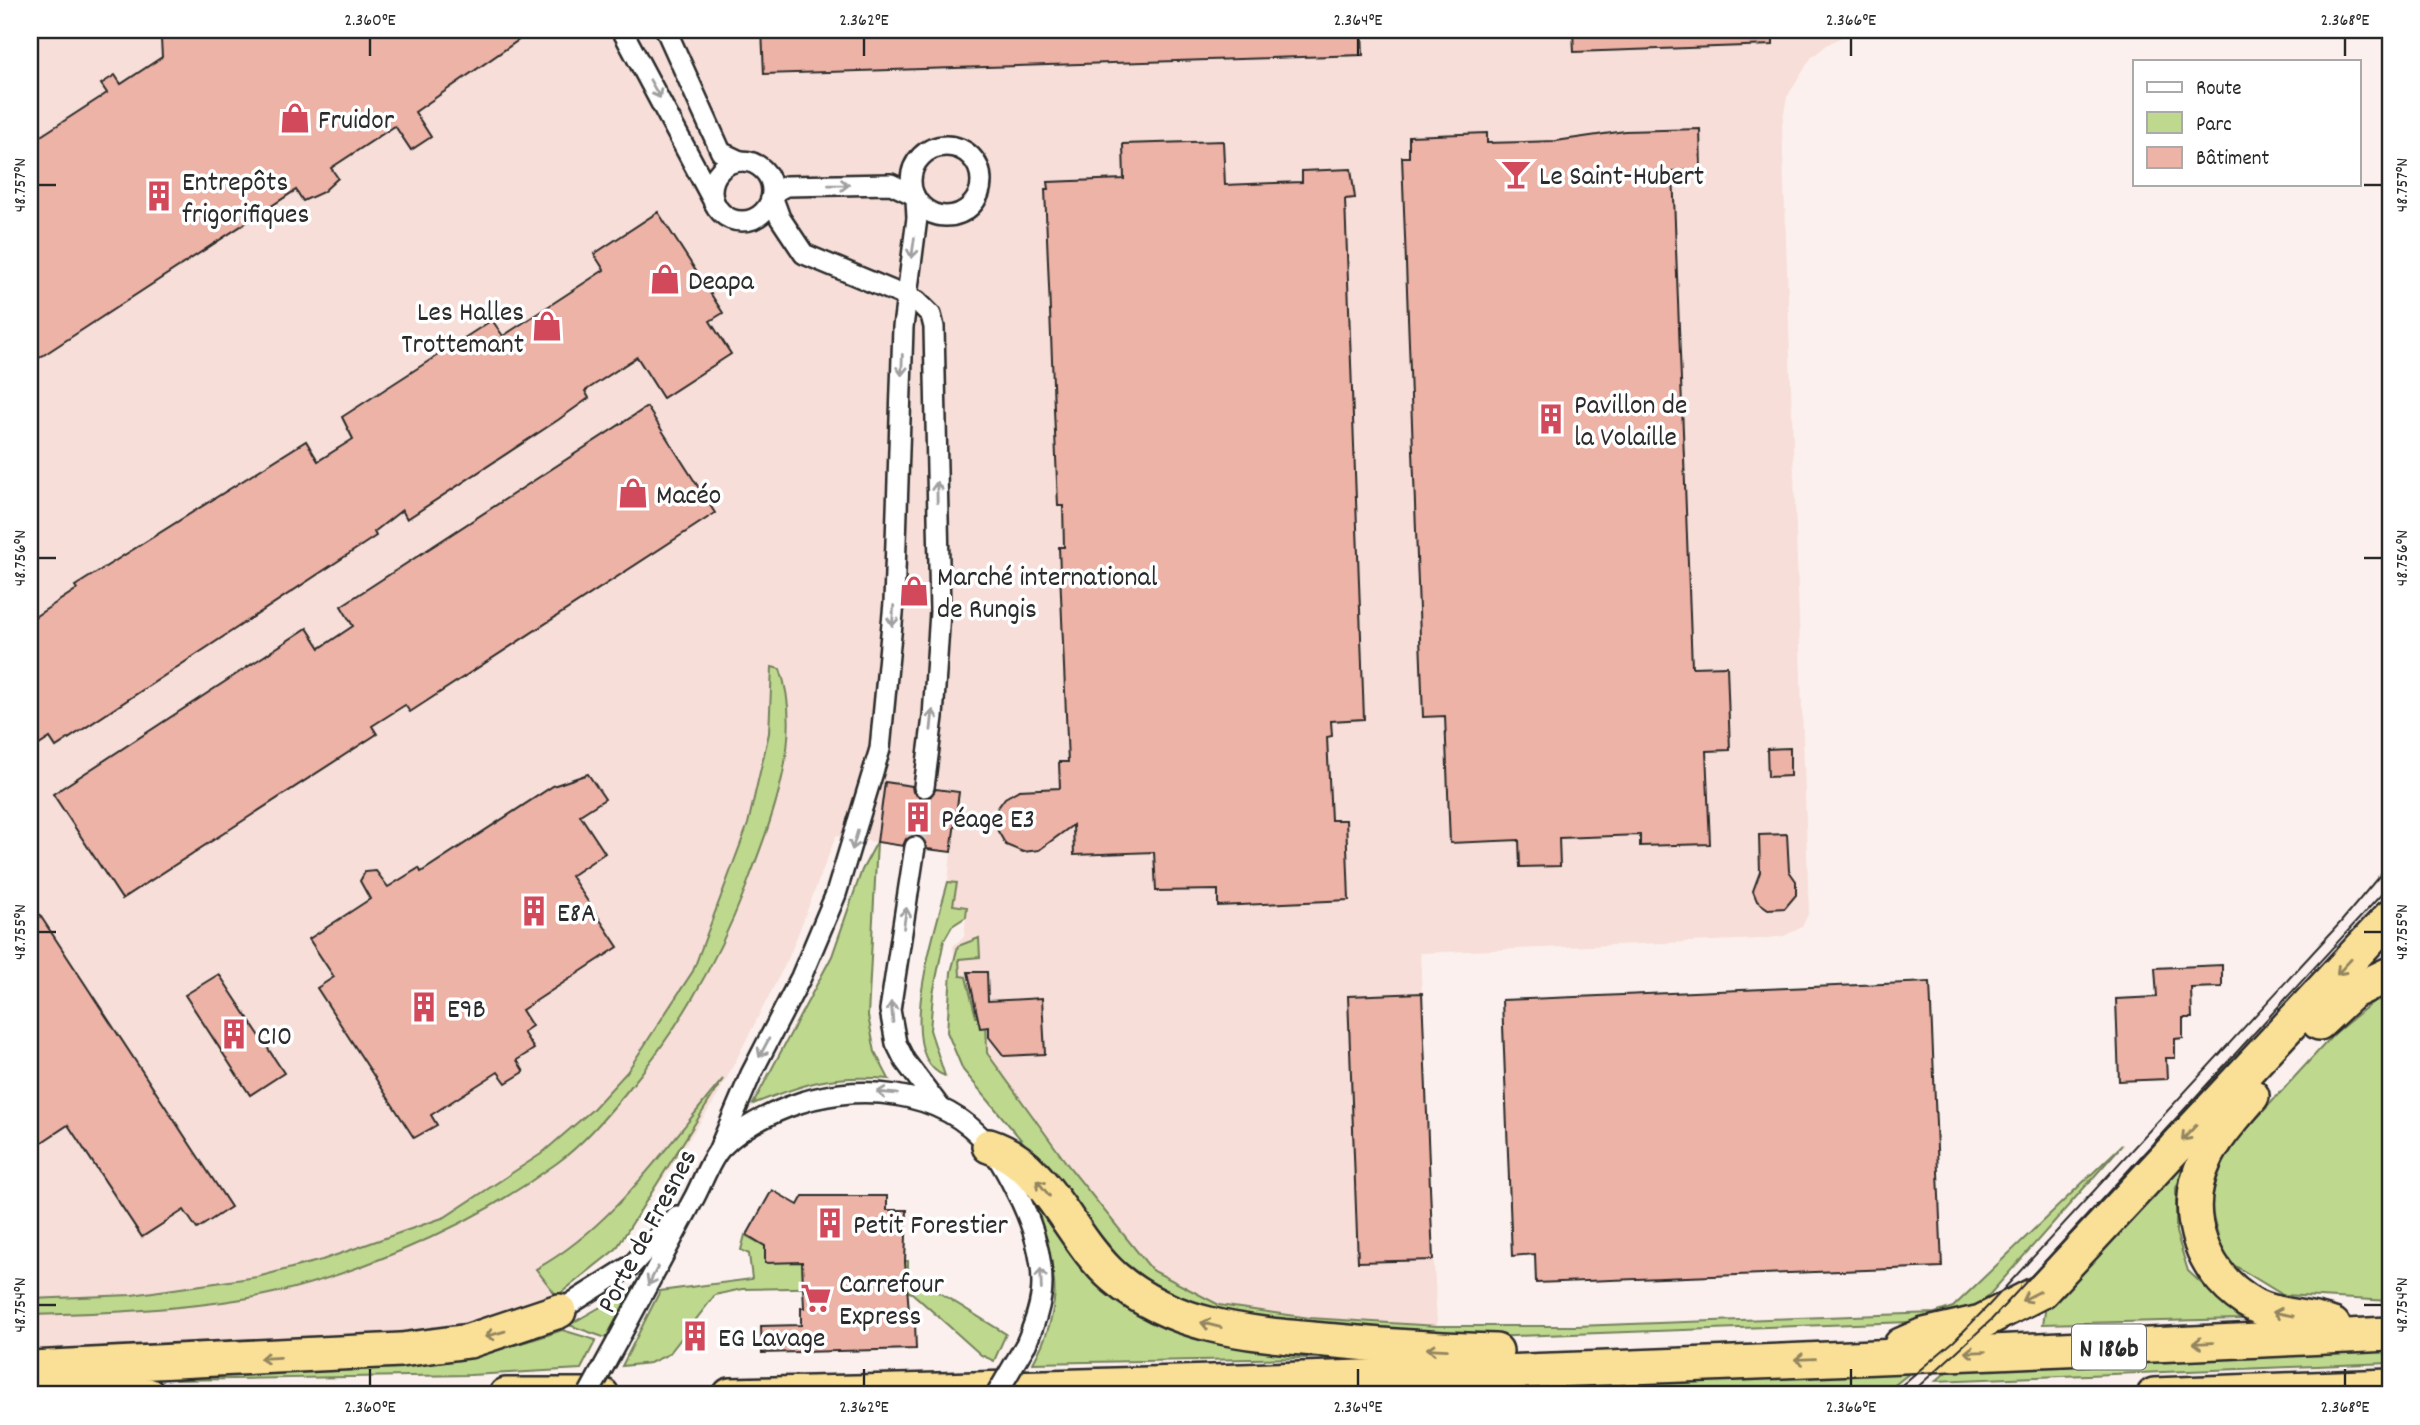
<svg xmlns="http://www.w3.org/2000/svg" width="2420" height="1425" font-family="Dekko,sans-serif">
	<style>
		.built { fill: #f7ded8 }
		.green { fill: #bed88e; stroke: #74825c; stroke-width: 2 }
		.building { fill: #edb3a6; stroke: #2b2b2b; stroke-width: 2 }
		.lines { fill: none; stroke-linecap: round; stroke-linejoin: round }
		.minor-tunnel { stroke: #d1c9c6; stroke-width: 19; stroke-dasharray: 19 10; stroke-linecap: butt }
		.minor-casing { stroke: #2b2b2b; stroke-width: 24 }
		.trunk-casing { stroke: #2b2b2b; stroke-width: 38 }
		.minor { stroke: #fff; stroke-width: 19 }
		.trunk { stroke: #fadf96; stroke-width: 33 }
		.tram { stroke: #2b2b2b; stroke-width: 2 }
		.minor-bridge-casing { stroke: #2b2b2b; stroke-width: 24; stroke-linecap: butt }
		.minor-bridge { stroke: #fff; stroke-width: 19 }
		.oneway { stroke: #a0a0a0 }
		.oneway2 { stroke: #928560 }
		.ticks { fill: none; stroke: #2b2b2b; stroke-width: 2.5 }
		.labels { text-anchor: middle; stroke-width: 7; stroke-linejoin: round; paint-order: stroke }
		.shield { fill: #fff; stroke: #6b6b6b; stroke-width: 2 }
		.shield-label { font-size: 26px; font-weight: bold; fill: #2b2b2b }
		.poi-label { font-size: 28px; fill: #2b2b2b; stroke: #fff; text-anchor: start }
		.street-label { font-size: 28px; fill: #2b2b2b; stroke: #fff }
		.neatline { fill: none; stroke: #2b2b2b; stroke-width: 2.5 }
		.ticks-label { font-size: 18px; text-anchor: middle; fill: #2b2b2b }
	</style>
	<rect width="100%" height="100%" fill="#fbf0ed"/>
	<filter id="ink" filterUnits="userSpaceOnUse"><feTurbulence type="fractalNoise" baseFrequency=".0143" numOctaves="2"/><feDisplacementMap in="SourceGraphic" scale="14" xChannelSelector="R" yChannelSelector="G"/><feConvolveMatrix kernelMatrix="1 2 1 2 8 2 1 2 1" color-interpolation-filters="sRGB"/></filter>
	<g filter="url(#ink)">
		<path class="built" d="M 30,30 L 1855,30 L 1828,44 L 1811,58 L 1787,97 L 1782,124 L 1809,912 L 1802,927 L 1784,936 L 1760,939 L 1420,953 L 1437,1326 L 1310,1318 L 1219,1305 L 1152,1270 L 1020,1104 L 961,1017 L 953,946 L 964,937 L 967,907 L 953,905 L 957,883 L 948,882 L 951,853 L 836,836 L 789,957 L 717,1097 L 616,1249 L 553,1299 L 505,1316 L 422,1332 L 30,1360 Z"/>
		<g class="green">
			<path d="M 772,667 L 780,669 C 805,738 771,821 746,887 C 715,966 678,1030 624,1095 C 604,1119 582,1145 557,1163 C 508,1199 456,1228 400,1251 C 352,1271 301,1289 249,1298 C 177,1310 103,1313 30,1315 L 30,1299 L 132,1295 L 257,1277 L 322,1260 L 445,1217 L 541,1154 L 592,1110 L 627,1072 L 693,971 L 748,824 L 769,733 Z"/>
			<path d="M 877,842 L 868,1016 L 875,1052 L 889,1079 C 832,1074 806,1083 753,1104 L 832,956 L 862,870 Z"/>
			<path d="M 948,882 L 957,883 L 953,905 L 967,907 L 966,917 L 952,926 L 944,940 L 933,994 L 930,1030 L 945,1076 C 891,1056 938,921 948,882 Z"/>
			<path d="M 979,938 L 980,957 L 959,959 L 960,976 L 966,977 L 976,1017 L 986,1017 L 987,1053 L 1070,1168 L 1152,1270 L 1219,1305 L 1310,1318 L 1437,1326 L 1576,1326 L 1935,1313 L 1953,1307 L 2122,1145 L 1967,1320 L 1457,1338 L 1214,1312 L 1165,1293 L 1122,1261 L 963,1070 L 947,1032 L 951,972 L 958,946 Z"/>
			<path d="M 2390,998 L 2390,1301 L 2283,1295 L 2224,1259 L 2210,1204 L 2224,1154 L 2334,1034 L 2374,1001 Z"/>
			<path d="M 723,1079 L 616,1249 L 557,1296 L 536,1269 C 613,1227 667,1145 723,1079 Z"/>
			<path d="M 2195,1141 L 2176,1188 L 2176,1232 L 2188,1271 L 2240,1319 L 2043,1324 L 2048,1294 Z"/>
			<path d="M 1034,1197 L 1129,1301 L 1360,1357 L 1033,1363 C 1068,1300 1056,1264 1028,1201 Z"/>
			<path d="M 745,1235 L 765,1246 L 766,1262 L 908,1261 L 908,1277 L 914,1277 L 1006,1334 L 994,1361 L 981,1355 L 912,1293 L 892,1286 L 742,1289 L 715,1295 L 669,1354 L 650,1363 L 622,1366 L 660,1291 L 752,1279 L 749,1254 L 741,1250 Z"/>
			<path d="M 632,1289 L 606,1338 L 569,1325 Z"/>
			<path d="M 562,1330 L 596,1340 L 581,1369 L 470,1375 L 175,1380 L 168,1372 C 301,1368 436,1376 562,1330 Z"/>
			<path d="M 2390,1348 L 2390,1363 L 1936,1381 L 1953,1366 Z"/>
			<path d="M 1911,1372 L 1891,1388 L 1675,1395 L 1271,1395 Z"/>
		</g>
		<g class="building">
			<path d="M 174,30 L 533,30 L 415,112 L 431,137 L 411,150 L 395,126 L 331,168 L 338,178 L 323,192 L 303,201 L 296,190 L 30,364 L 30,143 L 107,93 L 101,84 L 115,75 L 121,84 L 162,57 L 161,39 Z"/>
			<path d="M 762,30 L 1362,30 L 1363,55 L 764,74 Z"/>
			<path d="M 1573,30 L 1773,30 L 1773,45 L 1574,52 Z"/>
			<path d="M 1700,129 L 1701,170 L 1673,171 L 1692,667 L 1727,666 L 1730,750 L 1706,751 L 1710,844 L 1640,846 L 1640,835 L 1559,838 L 1560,866 L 1520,867 L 1519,840 L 1450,843 L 1445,716 L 1423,717 L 1402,157 L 1409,157 L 1409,136 L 1487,133 L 1487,143 L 1556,141 L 1625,131 Z"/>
			<path d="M 1223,141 L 1225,185 L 1302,182 L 1302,171 L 1351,169 L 1355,198 L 1345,199 L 1364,719 L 1331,721 L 1332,736 L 1327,737 L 1331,820 L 1346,820 L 1349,900 L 1218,906 L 1218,890 L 1156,891 L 1154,852 L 1074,855 L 1073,825 L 1039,850 L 1023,852 L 1006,845 L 995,826 L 997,809 L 1005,798 L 1019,790 L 1060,788 L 1059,762 L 1068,762 L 1059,547 L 1064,547 L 1063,506 L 1058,506 L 1045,189 L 1049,189 L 1048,182 L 1124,179 L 1123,144 Z"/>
			<path d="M 658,212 L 723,313 L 710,321 L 731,354 L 663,398 L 637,357 L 585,391 L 589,398 L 558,420 L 407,519 L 402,510 L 374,532 L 376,536 L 56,747 L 50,738 L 30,751 L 30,620 L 77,589 L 75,586 L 306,441 L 318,461 L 353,439 L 342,417 L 492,320 L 503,336 L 604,270 L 594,254 Z"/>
			<path d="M 647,407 L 715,513 L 410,712 L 405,705 L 372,726 L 377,734 L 122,899 L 53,794 L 307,628 L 320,648 L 353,626 L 341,606 Z"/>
			<path d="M 1790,748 L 1790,776 L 1768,777 L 1767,749 Z"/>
			<path d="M 588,774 L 605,799 L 580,815 L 605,853 L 571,876 L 618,947 L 522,1010 L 532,1026 L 523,1032 L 534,1049 L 517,1060 L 524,1072 L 506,1083 L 498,1072 L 431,1115 L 437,1125 L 414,1138 L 317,988 L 334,977 L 309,939 L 370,899 L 360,881 L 365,872 L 376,871 L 388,887 L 419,868 L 421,872 L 553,786 Z"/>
			<path d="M 885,782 L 912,786 L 913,792 L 922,799 L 929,798 L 936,789 L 959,792 L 951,852 L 927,849 L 923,838 L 916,835 L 906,839 L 903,846 L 877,842 Z"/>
			<path d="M 1787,834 L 1789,871 L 1796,881 L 1796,895 L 1785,908 L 1768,909 L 1757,901 L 1753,891 L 1760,872 L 1759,835 Z"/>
			<path d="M 30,900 L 231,1207 L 197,1229 L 184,1210 L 142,1237 L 68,1125 L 30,1150 Z"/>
			<path d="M 2222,965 L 2222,987 L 2191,988 L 2192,1018 L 2183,1018 L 2183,1038 L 2175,1039 L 2175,1058 L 2166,1058 L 2167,1079 L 2119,1081 L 2116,999 L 2157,997 L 2155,968 Z"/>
			<path d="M 968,972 L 987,972 L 988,1001 L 1042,998 L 1045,1054 L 1004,1056 L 989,1037 L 989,1027 L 980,1028 Z"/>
			<path d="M 219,974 L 284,1073 L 250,1095 L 185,995 Z"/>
			<path d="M 1930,982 L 1942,1267 L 1536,1283 L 1535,1254 L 1512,1256 L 1502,1000 Z"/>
			<path d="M 1422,993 L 1433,1260 L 1358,1262 L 1348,996 Z"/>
			<path d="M 772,1190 L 798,1205 L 803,1196 L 887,1196 L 887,1210 L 907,1210 L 905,1262 L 910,1323 L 915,1323 L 916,1349 L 762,1353 L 761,1326 L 801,1325 L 801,1308 L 804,1308 L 802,1262 L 765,1263 L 765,1246 L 747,1235 Z"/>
		</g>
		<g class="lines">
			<path class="minor-tunnel" d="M 915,847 L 924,787"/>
			<g class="minor-casing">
				<g id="minor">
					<path d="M 622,30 L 715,204"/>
					<path d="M 666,30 L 721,152 L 740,161"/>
					<circle cx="946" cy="181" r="35"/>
					<circle cx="742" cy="191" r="30"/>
					<path d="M 773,193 L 786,186 L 891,184 L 914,195"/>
					<path d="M 772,196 L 780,218 L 804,254 L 917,301 L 931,315 L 934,327 L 940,612 L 933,717 L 924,787"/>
					<path d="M 915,847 L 890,1010 L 896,1043 L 905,1061 L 939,1106"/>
					<path d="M 719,1149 L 751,1074 L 801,977 L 836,894 L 880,749 L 894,603 L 903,327 L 917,218 L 916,199"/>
					<path d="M 559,1311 L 632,1265 L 677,1216"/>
					<path d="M 618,1340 C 643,1293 668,1246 693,1200 C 702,1184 709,1161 721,1148 C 739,1129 765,1116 788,1107 C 854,1081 942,1088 989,1146 C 1002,1161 1012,1184 1021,1201 C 1033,1227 1042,1254 1042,1283 C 1042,1304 1034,1325 1026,1344"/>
				</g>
			</g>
			<g class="trunk-casing">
				<g id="trunk">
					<path d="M 2319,1023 L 2352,992 L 2390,974"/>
					<path d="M 2252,1096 C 2235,1116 2216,1136 2205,1160 C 2179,1215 2203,1278 2256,1306 C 2280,1318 2308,1315 2333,1325"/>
					<path d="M 989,1146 C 1049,1165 1069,1239 1115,1278 C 1177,1331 1260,1334 1336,1341 C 1390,1346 1443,1350 1496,1351"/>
					<path d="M 1901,1345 L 1924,1335 L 1981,1322 L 2042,1291 L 2390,917"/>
					<path d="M 30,1368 L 401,1350 L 469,1341 L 559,1311"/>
					<path d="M 30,1392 L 148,1395"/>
					<path d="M 506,1395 L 602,1395"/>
					<path d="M 730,1395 C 1284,1383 1837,1360 2390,1334"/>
					<path d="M 2154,1395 L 2390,1386"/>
				</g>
			</g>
			<use href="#minor" class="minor"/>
			<use href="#trunk" class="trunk"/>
			<g class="tram">
				<path d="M 1890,1395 L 1954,1341 L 1989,1305 L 2340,923 L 2390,863"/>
				<path d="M 1909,1395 L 1991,1320 L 2390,885"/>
			</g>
			<g class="minor-bridge-casing">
				<g id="minor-bridge">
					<path d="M 588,1395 L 618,1340"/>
					<path d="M 996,1395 L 1026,1344"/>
				</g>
			</g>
			<use href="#minor-bridge" class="minor-bridge"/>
		</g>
		<defs><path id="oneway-shaft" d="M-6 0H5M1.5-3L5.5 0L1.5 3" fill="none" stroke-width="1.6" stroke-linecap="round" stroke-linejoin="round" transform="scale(1.75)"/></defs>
		<g class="oneway">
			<use href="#oneway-shaft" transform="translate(655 89) rotate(61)"/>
			<use href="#oneway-shaft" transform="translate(839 185) rotate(-1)"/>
			<use href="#oneway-shaft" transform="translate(913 248) rotate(98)"/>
			<use href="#oneway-shaft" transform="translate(902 365) rotate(92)"/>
			<use href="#oneway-shaft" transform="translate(937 492) rotate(-91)"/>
			<use href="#oneway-shaft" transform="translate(893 616) rotate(94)"/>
			<use href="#oneway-shaft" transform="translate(932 720) rotate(-84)"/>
			<use href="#oneway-shaft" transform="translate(855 840) rotate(106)"/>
			<use href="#oneway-shaft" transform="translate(905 918) rotate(-82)"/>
			<use href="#oneway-shaft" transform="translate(892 1012) rotate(-95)"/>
			<use href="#oneway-shaft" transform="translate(764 1048) rotate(118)"/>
			<use href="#oneway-shaft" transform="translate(887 1093) rotate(-175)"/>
			<use href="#oneway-shaft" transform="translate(653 1276) rotate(118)"/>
			<use href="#oneway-shaft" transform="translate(1041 1279) rotate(-92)"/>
		</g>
		<g class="oneway2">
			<use href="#oneway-shaft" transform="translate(2344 967) rotate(133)"/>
			<use href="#oneway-shaft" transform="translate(2189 1133) rotate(133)"/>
			<use href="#oneway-shaft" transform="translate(1043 1188) rotate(-129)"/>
			<use href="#oneway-shaft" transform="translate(2031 1296) rotate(153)"/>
			<use href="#oneway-shaft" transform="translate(2283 1314) rotate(-169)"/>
			<use href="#oneway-shaft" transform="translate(1211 1325) rotate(-166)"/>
			<use href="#oneway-shaft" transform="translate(495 1334) rotate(164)"/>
			<use href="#oneway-shaft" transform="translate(2203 1343) rotate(178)"/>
			<use href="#oneway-shaft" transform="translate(1437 1349) rotate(-177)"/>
			<use href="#oneway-shaft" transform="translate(1975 1352) rotate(178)"/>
			<use href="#oneway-shaft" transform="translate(270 1358) rotate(177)"/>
			<use href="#oneway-shaft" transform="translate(1805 1359) rotate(178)"/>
		</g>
	</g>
	<path class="ticks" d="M 370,38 L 370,56M 864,38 L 864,56M 1358,38 L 1358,56M 1851,38 L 1851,56M 2345,38 L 2345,56M 38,185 L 56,185M 2364,185 L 2382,185M 38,558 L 56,558M 2364,558 L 2382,558M 38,932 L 56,932M 2364,932 L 2382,932M 38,1305 L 56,1305M 2364,1305 L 2382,1305M 370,1369 L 370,1386M 864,1369 L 864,1386M 1358,1369 L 1358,1386M 1851,1369 L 1851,1386M 2345,1369 L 2345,1386"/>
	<defs>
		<g id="shop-bare" transform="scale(2.415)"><path d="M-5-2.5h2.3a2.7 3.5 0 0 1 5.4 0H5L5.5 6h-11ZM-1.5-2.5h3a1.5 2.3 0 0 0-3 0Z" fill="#d1495b" stroke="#fff" stroke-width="2.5" paint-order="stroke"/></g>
		<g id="bar-bare" transform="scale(2.415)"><path d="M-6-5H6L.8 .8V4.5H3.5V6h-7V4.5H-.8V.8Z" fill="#d1495b" stroke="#fff" stroke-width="2.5" paint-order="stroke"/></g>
		<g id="building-bare" transform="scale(2.415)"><path d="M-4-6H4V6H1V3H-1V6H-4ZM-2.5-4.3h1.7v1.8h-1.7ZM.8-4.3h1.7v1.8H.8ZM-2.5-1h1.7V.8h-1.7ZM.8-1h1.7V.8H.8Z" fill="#d1495b" stroke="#fff" stroke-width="2.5" paint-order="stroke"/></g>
		<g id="supermarket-bare" transform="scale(2.415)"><path d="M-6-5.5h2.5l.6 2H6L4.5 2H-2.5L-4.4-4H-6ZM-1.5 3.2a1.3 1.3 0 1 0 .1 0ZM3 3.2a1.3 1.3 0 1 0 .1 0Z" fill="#d1495b" stroke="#fff" stroke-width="2.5" paint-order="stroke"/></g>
	</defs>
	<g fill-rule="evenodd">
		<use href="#shop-bare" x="295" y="118"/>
		<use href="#bar-bare" x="1516" y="174"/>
		<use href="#building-bare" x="159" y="196"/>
		<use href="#shop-bare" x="665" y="279"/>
		<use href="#shop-bare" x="547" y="326"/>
		<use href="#building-bare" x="1551" y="419"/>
		<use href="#shop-bare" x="633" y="493"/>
		<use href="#shop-bare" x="914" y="591"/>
		<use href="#building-bare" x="918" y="817"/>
		<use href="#building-bare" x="534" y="911"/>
		<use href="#building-bare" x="424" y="1007"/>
		<use href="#building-bare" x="234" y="1034"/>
		<use href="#building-bare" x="830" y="1223"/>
		<use href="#supermarket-bare" x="816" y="1298"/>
		<use href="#building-bare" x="695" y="1336"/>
	</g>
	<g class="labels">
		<rect class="shield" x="2072" y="1324.5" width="74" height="45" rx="5"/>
		<g class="shield-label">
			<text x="2109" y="1356">N 186b</text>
		</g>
		<g class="poi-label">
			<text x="318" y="128">Fruidor</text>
			<text x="1539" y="184">Le Saint-Hubert</text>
			<text x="182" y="190">Entrepôts<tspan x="182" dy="32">frigorifiques</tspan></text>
			<text x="688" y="289">Deapa</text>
			<text x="524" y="320" text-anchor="end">Les Halles<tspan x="524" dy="32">Trottemant</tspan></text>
			<text x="1574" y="413">Pavillon de<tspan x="1574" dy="32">la Volaille</tspan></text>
			<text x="656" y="503">Macéo</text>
			<text x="937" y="585">Marché international<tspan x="937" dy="32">de Rungis</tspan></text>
			<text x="941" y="827">Péage E3</text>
			<text x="557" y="921">E8A</text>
			<text x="447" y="1017">E9B</text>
			<text x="257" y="1044">C10</text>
			<text x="853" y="1233">Petit Forestier</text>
			<text x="839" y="1292">Carrefour<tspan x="839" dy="32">Express</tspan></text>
			<text x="718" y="1346">EG Lavage</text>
		</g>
		<g class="street-label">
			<text transform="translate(645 1230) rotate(-62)" y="10">Porte de Fresnes</text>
		</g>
	</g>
	<rect width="2420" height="1425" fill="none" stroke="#fff" stroke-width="77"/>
	<rect x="2133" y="60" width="228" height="126" fill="#ffffff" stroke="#aaaaaa" stroke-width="2"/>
	<rect x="2147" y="82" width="35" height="10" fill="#ffffff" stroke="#aaaaaa" stroke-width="2"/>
	<text x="2196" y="94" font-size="21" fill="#2b2b2b">Route</text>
	<rect x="2147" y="112" width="35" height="21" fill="#bed88e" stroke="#aaaaaa" stroke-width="2"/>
	<text x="2196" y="130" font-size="21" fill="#2b2b2b">Parc</text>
	<rect x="2147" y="147" width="35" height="21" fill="#edb3a6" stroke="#aaaaaa" stroke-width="2"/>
	<text x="2196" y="164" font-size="21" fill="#2b2b2b">Bâtiment</text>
	<rect x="38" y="38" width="2344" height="1348" class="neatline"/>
	<g class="ticks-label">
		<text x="370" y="25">2.360°E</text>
		<text x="864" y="25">2.362°E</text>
		<text x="1358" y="25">2.364°E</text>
		<text x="1851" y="25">2.366°E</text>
		<text x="2345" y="25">2.368°E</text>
		<text transform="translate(19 185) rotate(-90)" y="6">48.757°N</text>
		<text transform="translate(2401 185) rotate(-90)" y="6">48.757°N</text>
		<text transform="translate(19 558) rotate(-90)" y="6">48.756°N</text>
		<text transform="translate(2401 558) rotate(-90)" y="6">48.756°N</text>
		<text transform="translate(19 932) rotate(-90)" y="6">48.755°N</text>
		<text transform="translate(2401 932) rotate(-90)" y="6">48.755°N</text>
		<text transform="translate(19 1305) rotate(-90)" y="6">48.754°N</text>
		<text transform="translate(2401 1305) rotate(-90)" y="6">48.754°N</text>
		<text x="370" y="1412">2.360°E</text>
		<text x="864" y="1412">2.362°E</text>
		<text x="1358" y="1412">2.364°E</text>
		<text x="1851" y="1412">2.366°E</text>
		<text x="2345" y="1412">2.368°E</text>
	</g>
</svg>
